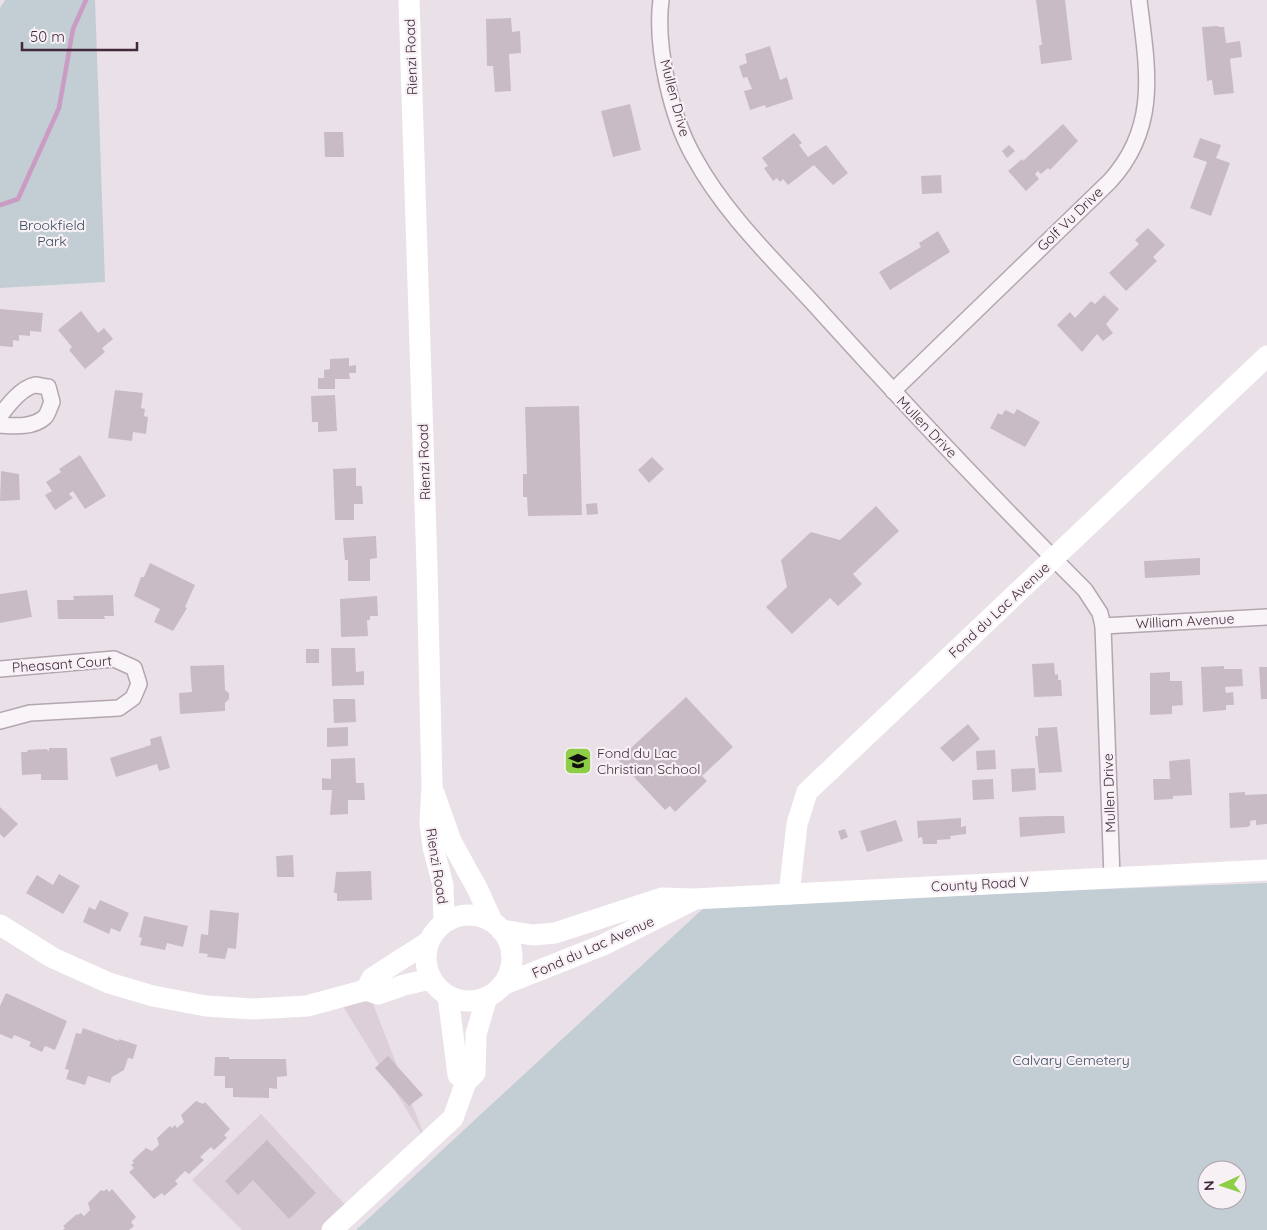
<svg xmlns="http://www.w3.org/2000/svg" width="1267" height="1230" font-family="Quicksand,sans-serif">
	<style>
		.built { fill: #dccfd8 }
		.green { fill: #c2cdd4; fill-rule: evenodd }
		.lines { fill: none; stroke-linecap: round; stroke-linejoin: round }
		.stream { stroke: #ca9cc3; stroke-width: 4.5 }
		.building { fill: #c9bbc6 }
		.street-casing { stroke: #b4a6b1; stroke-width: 18 }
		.street { stroke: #f8f4f7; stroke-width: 15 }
		.secondary { stroke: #fff; stroke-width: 21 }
		.labels { text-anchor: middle; stroke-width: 4.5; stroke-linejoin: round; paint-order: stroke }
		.street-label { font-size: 14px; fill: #41293b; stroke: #f7f1f6 }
		.park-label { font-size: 14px; fill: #374c5d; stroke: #f7f1f6 }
		.poi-label { font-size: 14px; fill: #41293b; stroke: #f7f1f6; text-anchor: start }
	</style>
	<rect width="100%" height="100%" fill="#eae1e8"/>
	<g class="built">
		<path d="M 368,991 L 427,1143 L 338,998 Z"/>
		<path d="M 261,1114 L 351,1211 L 332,1230 L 242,1230 L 192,1180 Z"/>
	</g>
	<g class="green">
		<path d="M 5,0 L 95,0 L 105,282 L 0,288 L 0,8 Z"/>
		<path d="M 1267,883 L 1267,1230 L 356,1230 L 708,904 ZM 1207,1170 L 1237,1170 L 1237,1200 L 1207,1200 Z"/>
	</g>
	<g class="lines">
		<path class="stream" d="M 0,205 L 18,199 L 59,108 L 73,29 L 86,0"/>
	</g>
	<g class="building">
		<path d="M 1036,0 L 1065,0 L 1072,60 L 1041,64 L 1039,45 L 1042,45 Z"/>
		<path d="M 511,18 L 512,32 L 520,31 L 521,53 L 509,54 L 511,91 L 495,92 L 493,66 L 487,66 L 486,19 Z"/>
		<path d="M 1218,26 L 1219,27 L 1224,27 L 1226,43 L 1240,41 L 1242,57 L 1228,59 L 1230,59 L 1234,93 L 1214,95 L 1212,80 L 1207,81 L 1202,27 Z"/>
		<path d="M 770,46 L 780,80 L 787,77 L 793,99 L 766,108 L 765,105 L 750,110 L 744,91 L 752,89 L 747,77 L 743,78 L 739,66 L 747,63 L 745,54 Z"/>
		<path d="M 630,104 L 641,150 L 613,157 L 601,111 Z"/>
		<path d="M 1063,124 L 1078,141 L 1050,170 L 1048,168 L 1041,174 L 1038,171 L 1035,174 L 1039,179 L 1026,191 L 1008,171 L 1022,159 L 1023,161 Z"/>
		<path d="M 324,132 L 343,132 L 344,157 L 325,157 Z"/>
		<path d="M 794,133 L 802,143 L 799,145 L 808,157 L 826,145 L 848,173 L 833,185 L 814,165 L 788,185 L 783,179 L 780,182 L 777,178 L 773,181 L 764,168 L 768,166 L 762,158 Z"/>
		<path d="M 1200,138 L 1221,145 L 1216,158 L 1230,163 L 1211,216 L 1190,208 L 1207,162 L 1193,157 Z"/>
		<path d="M 1009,145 L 1015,151 L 1007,158 L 1002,151 Z"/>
		<path d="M 941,175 L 942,193 L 922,194 L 921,176 Z"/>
		<path d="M 1148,228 L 1165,245 L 1153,257 L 1157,261 L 1126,291 L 1109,273 L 1139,244 L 1135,240 Z"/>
		<path d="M 938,231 L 950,252 L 890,290 L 879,272 L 921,247 L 919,243 Z"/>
		<path d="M 1104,295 L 1119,309 L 1106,324 L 1113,333 L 1103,341 L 1097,334 L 1082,352 L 1057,325 L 1070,312 L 1075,318 L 1091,301 L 1095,304 Z"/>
		<path d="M 0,309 L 43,313 L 41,332 L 30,331 L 30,336 L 19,335 L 19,341 L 13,340 L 13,347 L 0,346 Z"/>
		<path d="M 81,311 L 98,333 L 104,328 L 113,339 L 102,348 L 105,352 L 85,369 L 69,350 L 72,347 L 58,330 Z"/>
		<path d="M 349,358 L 349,366 L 356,365 L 356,373 L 349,373 L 350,379 L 335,379 L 335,389 L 318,389 L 318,378 L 324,378 L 324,370 L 330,369 L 330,359 Z"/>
		<path d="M 115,390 L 143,393 L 141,408 L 145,409 L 144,416 L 148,417 L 146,434 L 133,432 L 132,441 L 108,438 Z"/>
		<path d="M 335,395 L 337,431 L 318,432 L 318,422 L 312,422 L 311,396 Z"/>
		<path d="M 579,406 L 582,515 L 528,516 L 527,497 L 523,497 L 523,474 L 527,474 L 525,407 Z"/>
		<path d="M 1017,409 L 1040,422 L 1025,447 L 990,428 L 998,413 L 1002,415 L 1005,410 L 1014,414 Z"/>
		<path d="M 80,455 L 106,496 L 85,509 L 73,491 L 69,494 L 73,498 L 55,510 L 45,495 L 52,491 L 46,482 L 61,472 L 59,469 Z"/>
		<path d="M 652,457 L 664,469 L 649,483 L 638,470 Z"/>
		<path d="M 356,468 L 356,486 L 362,486 L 363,504 L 354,504 L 354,520 L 335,520 L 333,469 Z"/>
		<path d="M 1,471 L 19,474 L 20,500 L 0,501 Z"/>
		<path d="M 597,503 L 598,514 L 587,515 L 586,504 Z"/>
		<path d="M 876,506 L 899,531 L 853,574 L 862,584 L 838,606 L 830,598 L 792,634 L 766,607 L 787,587 L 781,560 L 811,532 L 840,540 Z"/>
		<path d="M 376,536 L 377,558 L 370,559 L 370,581 L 348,581 L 348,560 L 345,560 L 343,538 Z"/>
		<path d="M 1200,558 L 1200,575 L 1145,578 L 1144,561 Z"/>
		<path d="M 150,563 L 195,585 L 185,607 L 187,608 L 173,631 L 154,622 L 160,609 L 134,596 L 141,577 L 144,577 Z"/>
		<path d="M 27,590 L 32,617 L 0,623 L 0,594 Z"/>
		<path d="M 113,595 L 114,616 L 104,616 L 105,619 L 58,619 L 57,600 L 74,600 L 73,596 Z"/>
		<path d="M 377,596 L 378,616 L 370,616 L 370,620 L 367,620 L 368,636 L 341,637 L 340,599 Z"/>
		<path d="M 331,648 L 355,648 L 356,672 L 364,671 L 364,685 L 332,686 Z"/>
		<rect x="306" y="649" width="13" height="14"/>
		<path d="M 1054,663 L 1055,675 L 1058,674 L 1058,680 L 1061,680 L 1062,696 L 1034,697 L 1032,664 Z"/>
		<path d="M 224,665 L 225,690 L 229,693 L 229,699 L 225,703 L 225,711 L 180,714 L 179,693 L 192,692 L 190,666 Z"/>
		<path d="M 1224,666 L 1224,669 L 1242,669 L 1243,686 L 1225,687 L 1226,693 L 1233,692 L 1234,705 L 1226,705 L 1226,710 L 1203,712 L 1201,667 Z"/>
		<path d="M 1259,667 L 1267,667 L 1267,699 L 1261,699 Z"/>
		<path d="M 1170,672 L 1170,681 L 1182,681 L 1183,705 L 1172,706 L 1172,714 L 1150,715 L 1150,673 Z"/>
		<path d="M 686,697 L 733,747 L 702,776 L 707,781 L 675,812 L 670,806 L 665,810 L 618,760 Z"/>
		<path d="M 333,699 L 355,699 L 356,722 L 334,723 Z"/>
		<path d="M 968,724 L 980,739 L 953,762 L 940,748 Z"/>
		<path d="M 348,727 L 348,746 L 327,747 L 327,728 Z"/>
		<path d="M 1057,727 L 1062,772 L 1039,773 L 1035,736 L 1038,736 L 1038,728 Z"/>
		<path d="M 161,736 L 170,768 L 159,771 L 157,764 L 116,777 L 110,758 L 151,745 L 150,739 Z"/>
		<path d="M 49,748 L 67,748 L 68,780 L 41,780 L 41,774 L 22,775 L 21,752 L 27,752 L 28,750 L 46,749 L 49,751 Z"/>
		<path d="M 995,750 L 996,769 L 977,770 L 976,751 Z"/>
		<path d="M 355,758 L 356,783 L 364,783 L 365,800 L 348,800 L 348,814 L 330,815 L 332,790 L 322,790 L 322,778 L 331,779 L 331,759 Z"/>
		<path d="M 1190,759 L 1192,795 L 1173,796 L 1173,799 L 1154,800 L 1153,779 L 1170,779 L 1169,761 Z"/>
		<path d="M 1035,768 L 1036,790 L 1012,792 L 1011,769 Z"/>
		<path d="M 993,779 L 994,799 L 973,800 L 972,780 Z"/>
		<path d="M 1245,792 L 1245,795 L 1267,794 L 1267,824 L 1256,825 L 1256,820 L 1250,821 L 1250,826 L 1247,827 L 1230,828 L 1229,793 Z"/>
		<path d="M 0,807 L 18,824 L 4,838 L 0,834 Z"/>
		<path d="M 1048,816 L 1064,816 L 1065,833 L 1020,837 L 1019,817 Z"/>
		<path d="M 961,818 L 961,827 L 966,826 L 966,834 L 950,836 L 951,839 L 937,840 L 937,844 L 923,844 L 922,837 L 918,838 L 917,821 Z"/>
		<path d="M 896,820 L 903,841 L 867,852 L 860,831 Z"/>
		<path d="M 845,829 L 848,837 L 841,840 L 838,831 Z"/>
		<path d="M 293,855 L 294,877 L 277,877 L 276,856 Z"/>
		<path d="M 371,871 L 372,900 L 337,901 L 337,893 L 334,893 L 336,872 Z"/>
		<path d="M 59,874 L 80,886 L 63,914 L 26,893 L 37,875 L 53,885 Z"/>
		<path d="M 100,900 L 129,913 L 120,932 L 111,928 L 109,934 L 83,922 L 89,907 L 95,910 Z"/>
		<path d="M 210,910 L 239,913 L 236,949 L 228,948 L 225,959 L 207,957 L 208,954 L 199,953 L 201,934 L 208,935 Z"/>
		<path d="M 144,916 L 188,926 L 183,947 L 167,943 L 165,950 L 140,945 L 142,938 L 139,937 Z"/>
		<path d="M 6,993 L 67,1021 L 55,1050 L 45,1046 L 42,1052 L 29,1046 L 31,1042 L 14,1035 L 12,1039 L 0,1034 L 0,1006 Z"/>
		<path d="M 83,1028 L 119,1041 L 119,1039 L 137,1045 L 133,1059 L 128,1058 L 124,1070 L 112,1077 L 110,1083 L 88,1076 L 85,1085 L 66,1079 L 69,1070 L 65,1069 L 76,1033 L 81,1034 Z"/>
		<path d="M 388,1056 L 423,1095 L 409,1106 L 375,1068 Z"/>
		<path d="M 215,1057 L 229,1057 L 229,1059 L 286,1059 L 287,1076 L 277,1077 L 277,1089 L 269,1088 L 269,1098 L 233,1097 L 233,1088 L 225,1088 L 225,1076 L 214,1076 Z"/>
		<path d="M 196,1101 L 203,1104 L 205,1102 L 230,1129 L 224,1135 L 227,1138 L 214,1150 L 211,1147 L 200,1157 L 204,1160 L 189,1174 L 185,1171 L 175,1181 L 178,1184 L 164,1196 L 162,1193 L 154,1199 L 129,1172 L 134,1168 L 131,1165 L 134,1163 L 132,1161 L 146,1148 L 152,1151 L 159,1145 L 157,1138 L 170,1126 L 172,1128 L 175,1125 L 177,1128 L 184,1122 L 181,1115 Z"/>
		<path d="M 267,1140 L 316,1193 L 289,1219 L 253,1180 L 238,1195 L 225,1181 Z"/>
		<path d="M 107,1189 L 109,1192 L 112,1189 L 136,1217 L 131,1222 L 134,1226 L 129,1230 L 63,1230 L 65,1228 L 63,1226 L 77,1214 L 78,1215 L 81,1213 L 84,1216 L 90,1210 L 88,1203 L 101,1190 L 104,1191 Z"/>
	</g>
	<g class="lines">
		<g class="street-casing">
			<g id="street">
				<path d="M 661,0 C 655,46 671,117 694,157 C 726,216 778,264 823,314 C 908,408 995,500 1085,590 L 1100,613 L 1103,626 L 1112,877"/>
				<path d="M 893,391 L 1110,181 C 1160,126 1147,67 1139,0"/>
				<path d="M 0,416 C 8,405 21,388 35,385 C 39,385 44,387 48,387 L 52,402 C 50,406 48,414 45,417 C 33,428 14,426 0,425"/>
				<path d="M 1103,626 L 1267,617"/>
				<path d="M 0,669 L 114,659 L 134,668 L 139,684 L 133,698 L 119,708 L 30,713 L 0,721"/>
			</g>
		</g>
		<use href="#street" class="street"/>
		<g class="secondary">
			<path d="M 409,0 L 427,567 L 432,786 L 430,823 L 433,847 L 443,885 L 444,922"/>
			<path d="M 434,793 L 451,841 L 478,890 L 492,921"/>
			<path d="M 789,894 L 797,824 L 807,792 L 1267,356"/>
			<circle cx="469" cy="958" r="43"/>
			<path d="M 0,925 L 53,958 L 109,983 L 153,996 L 206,1006 L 253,1009 L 307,1006 L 366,990 L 378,994 L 404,985 L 430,979"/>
			<path d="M 501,930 L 533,935 L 555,933 L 662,898 L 693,899 L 1267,870"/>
			<path d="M 502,985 L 603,945 L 691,901"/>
			<path d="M 366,990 L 372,978 L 428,942"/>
			<path d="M 448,996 L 458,1075 L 466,1082"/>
			<path d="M 332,1230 L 453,1118 L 466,1082 L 475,1073 L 476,1034 L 487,997"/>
		</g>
	</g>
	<defs>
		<g id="school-square" transform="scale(1.4375)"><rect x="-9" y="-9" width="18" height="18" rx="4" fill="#8ece47" stroke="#f7f1f6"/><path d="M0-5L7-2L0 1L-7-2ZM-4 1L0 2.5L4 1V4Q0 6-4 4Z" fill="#111"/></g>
	</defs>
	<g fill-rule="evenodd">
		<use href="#school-square" x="578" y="761"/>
	</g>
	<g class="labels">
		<g class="street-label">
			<text transform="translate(411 57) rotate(-92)" y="5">Rienzi Road</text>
			<text transform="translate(675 98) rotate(75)" y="5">Mullen Drive</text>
			<text transform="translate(1070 219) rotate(-44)" y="5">Golf Vu Drive</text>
			<text transform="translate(927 427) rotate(46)" y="5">Mullen Drive</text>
			<text transform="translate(424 462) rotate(-92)" y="5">Rienzi Road</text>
			<text transform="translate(999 610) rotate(-43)" y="5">Fond du Lac Avenue</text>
			<text transform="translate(1185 621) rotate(-3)" y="5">William Avenue</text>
			<text transform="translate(62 664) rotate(-4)" y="5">Pheasant Court</text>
			<text transform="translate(1109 793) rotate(-92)" y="5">Mullen Drive</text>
			<text transform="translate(437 866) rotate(81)" y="5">Rienzi Road</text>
			<text transform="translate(980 884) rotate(-3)" y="5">County Road V</text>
			<text transform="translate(593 947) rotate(-24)" y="5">Fond du Lac Avenue</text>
		</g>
		<g class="park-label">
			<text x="52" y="230">Brookfield<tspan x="52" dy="16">Park</tspan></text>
			<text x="1071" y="1065">Calvary Cemetery</text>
		</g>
		<g class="poi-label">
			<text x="597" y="758">Fond du Lac<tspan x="597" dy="16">Christian School</tspan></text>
		</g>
	</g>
	<g transform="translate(1222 1185) rotate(267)"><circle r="24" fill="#f7f1f6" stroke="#aea1ab"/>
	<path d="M0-4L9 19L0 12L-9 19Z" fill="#8ece47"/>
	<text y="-8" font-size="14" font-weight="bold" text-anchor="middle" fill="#41293b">N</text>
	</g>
	<path d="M22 42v8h115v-8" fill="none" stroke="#41293b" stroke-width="2.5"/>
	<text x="30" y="42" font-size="15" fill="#41293b" stroke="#f7f1f6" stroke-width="4" paint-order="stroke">50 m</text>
</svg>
